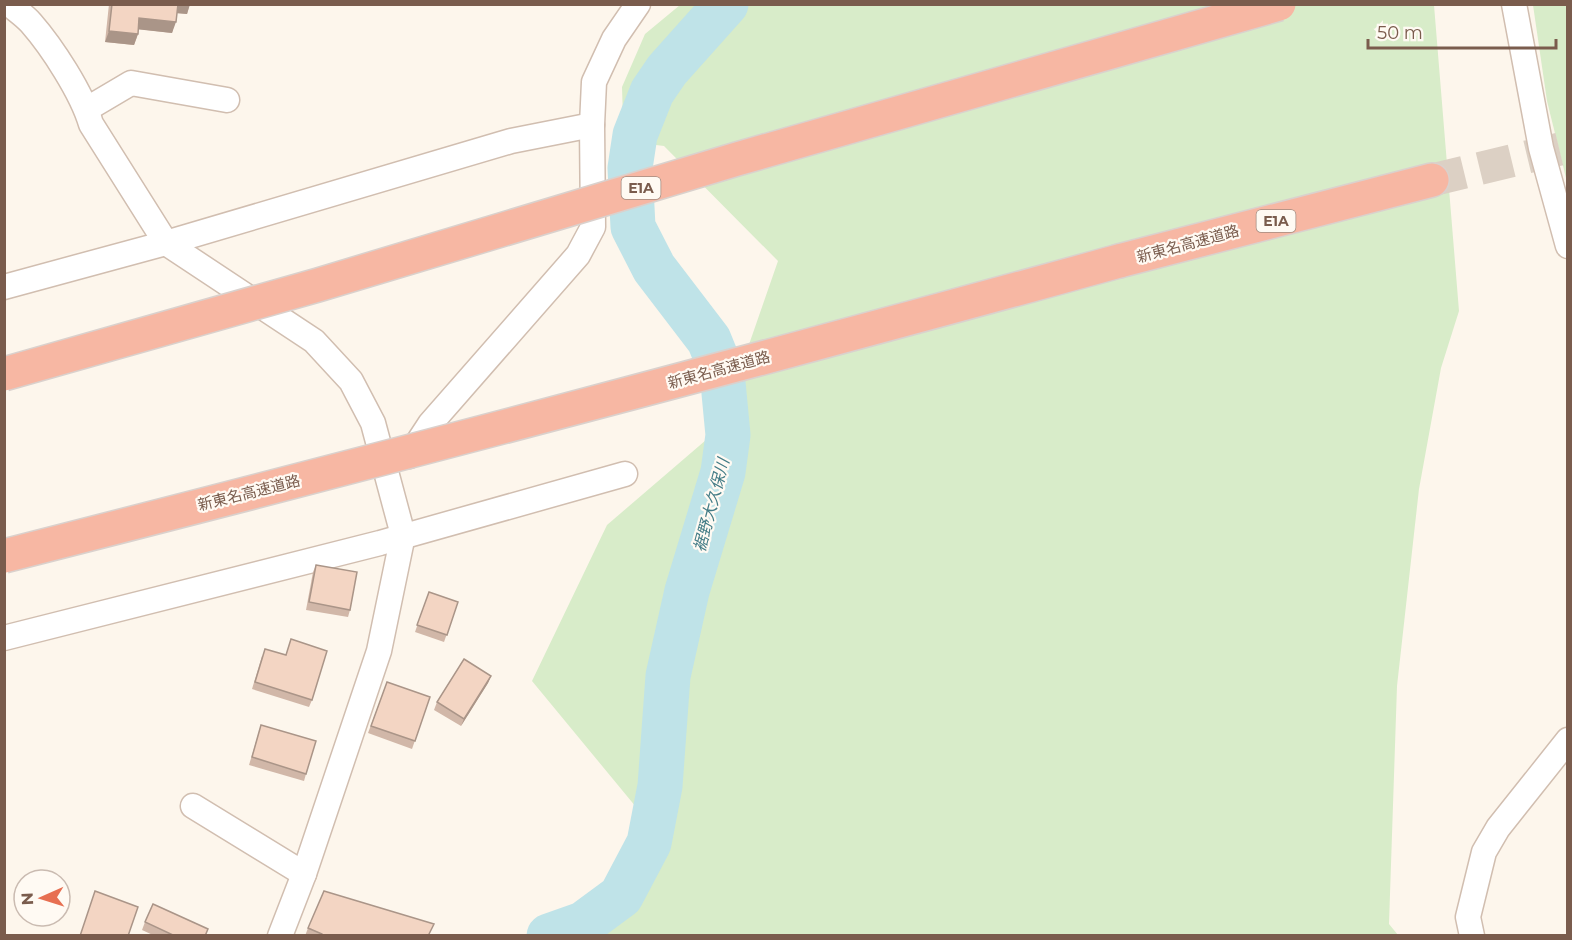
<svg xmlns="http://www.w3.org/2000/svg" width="1572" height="940" font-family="Montserrat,'Noto Sans JP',sans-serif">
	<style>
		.green { fill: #d8ecc9 }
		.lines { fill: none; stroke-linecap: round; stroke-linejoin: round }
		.river { stroke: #bfe3e8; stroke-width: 45 }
		.highway-tunnel { stroke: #dcd0c4; stroke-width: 33; stroke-dasharray: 33 16; stroke-linecap: butt }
		.minor-casing { stroke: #d1beb0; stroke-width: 27 }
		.highway-casing { stroke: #dad1cd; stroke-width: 36 }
		.minor { stroke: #fff; stroke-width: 24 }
		.highway { stroke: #f7b7a3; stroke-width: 33 }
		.highway-bridge-casing { stroke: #dad1cd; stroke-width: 36; stroke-linecap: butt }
		.highway-bridge { stroke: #f7b7a3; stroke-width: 33 }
		.wall { fill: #d1b7a8 }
		.shaded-wall { fill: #aa9588 }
		.building { fill: #f3d5c3; stroke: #aa9588; stroke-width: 1.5 }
		.labels { text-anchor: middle; stroke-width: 4.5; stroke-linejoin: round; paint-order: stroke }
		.shield { fill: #fffaf3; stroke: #a28b7f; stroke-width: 1.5 }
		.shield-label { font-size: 14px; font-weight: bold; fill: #7a5c4d }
		.street-label { font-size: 15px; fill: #7a5c4d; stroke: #fffaf3 }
		.water-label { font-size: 16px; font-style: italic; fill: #437c86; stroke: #fffaf3 }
	</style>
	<rect width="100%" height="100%" fill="#fdf6ec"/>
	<g class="green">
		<path d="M 680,5 L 1434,5 L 1459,311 L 1441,368 L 1419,489 L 1397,686 L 1389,924 L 1398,935 L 560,935 L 618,910 L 636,807 L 532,681 L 607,525 L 720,428 L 778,261 L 664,146 L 656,145 L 624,154 L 622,87 L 645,34 Z"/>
		<path d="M 1533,5 L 1567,5 L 1567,182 L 1547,101 Z"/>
	</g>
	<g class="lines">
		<path class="river" d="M 549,936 L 583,924 L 621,896 L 649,843 L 660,786 L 668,676 L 687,591 L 723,472 L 728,435 L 722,372 L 709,340 L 654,268 L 633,227 L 630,168 L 635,135 L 652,92 L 667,70 L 726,4"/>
		<path class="highway-tunnel" d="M 1432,180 L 1568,147"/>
		<g class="minor-casing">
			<g id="minor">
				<path d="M 9,4 C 16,10 25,16 31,23 C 52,47 82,93 91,124 L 166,243 L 314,341 L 351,381 L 373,423 L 403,535 L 379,651 L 304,874 L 280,936"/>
				<path d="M 1514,4 L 1541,148 L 1568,246"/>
				<path d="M 87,109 L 131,83 L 227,100"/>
				<path d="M 4,287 L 166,243 L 511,141 L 592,125"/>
				<path d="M 409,456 L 430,424 L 578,255 L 593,227 L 592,125 L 594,82 L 614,39 L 638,4"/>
				<path d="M 4,638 L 380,543 L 625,474"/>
				<path d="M 193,806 L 304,874"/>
				<path d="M 1472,936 L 1468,917 L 1484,852 L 1498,828 L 1568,740"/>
			</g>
		</g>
		<g class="highway-casing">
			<path id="highway" d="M 1119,261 L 1432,180"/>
		</g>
		<use href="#minor" class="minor"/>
		<use href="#highway" class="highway"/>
		<g class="highway-bridge-casing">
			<g id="highway-bridge">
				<path d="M 4,374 L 318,285 L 737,159 L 1279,4"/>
				<path d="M 4,556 C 377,461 749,363 1119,261"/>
			</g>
		</g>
		<use href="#highway-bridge" class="highway-bridge"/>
	</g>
	<g class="wall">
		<path d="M 109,4 L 190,4 L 187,14 L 177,13 L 172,33 L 138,29 L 138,34 L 134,45 L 105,42 Z"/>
		<path d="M 316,565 L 350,610 L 348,617 L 306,610 L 313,572 Z"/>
		<path d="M 429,592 L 458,602 L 444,642 L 415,632 Z"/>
		<path d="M 291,639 L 312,700 L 309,707 L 252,689 L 262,656 L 286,655 Z"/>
		<path d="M 491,676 L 488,683 L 461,726 L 434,710 L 437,702 Z"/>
		<path d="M 387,682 L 430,697 L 412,749 L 368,733 Z"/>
		<path d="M 261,725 L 306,774 L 304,781 L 249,765 Z"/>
		<path d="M 145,922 L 208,929 L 205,936 L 155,936 L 142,930 Z"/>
		<path d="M 308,928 L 429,936 L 305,936 Z"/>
	</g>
	<g class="shaded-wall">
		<path d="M 178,4 L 190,4 L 187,14 L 175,13 Z"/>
		<path d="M 139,18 L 176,22 L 172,33 L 135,29 Z"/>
		<path d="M 109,31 L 138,34 L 134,45 L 105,42 Z"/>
		<path d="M 491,676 L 488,683 L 461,726 L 464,719 Z"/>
	</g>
	<g class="building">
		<path d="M 112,4 L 178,4 L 176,22 L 139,18 L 138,34 L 109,31 Z"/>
		<path d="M 316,565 L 357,572 L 350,610 L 309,602 Z"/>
		<path d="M 429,592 L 458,602 L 447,635 L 417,625 Z"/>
		<path d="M 291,639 L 327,651 L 312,700 L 255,682 L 265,649 L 286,655 Z"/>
		<path d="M 464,659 L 491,676 L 464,719 L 437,702 Z"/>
		<path d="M 387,682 L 430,697 L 415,741 L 371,726 Z"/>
		<path d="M 261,725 L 316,741 L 306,774 L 252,757 Z"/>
		<path d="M 95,891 L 138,907 L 128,936 L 80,936 Z"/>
		<path d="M 324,891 L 434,924 L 428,936 L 322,936 L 322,934 L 308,928 Z"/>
		<path d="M 153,904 L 208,929 L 205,936 L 175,936 L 145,922 Z"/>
	</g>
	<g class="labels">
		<g class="shield">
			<rect x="621.5" y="177" width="39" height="22" rx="4.5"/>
			<rect x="1256.5" y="210" width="39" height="22" rx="4.5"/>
		</g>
		<g class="shield-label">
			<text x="641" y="193">E1A</text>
			<text x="1276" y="226">E1A</text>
		</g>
		<g class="street-label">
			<text transform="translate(1188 244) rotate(-15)" y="5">新東名高速道路</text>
			<text transform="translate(719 370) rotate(-15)" y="5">新東名高速道路</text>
			<text transform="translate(249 493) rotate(-14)" y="5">新東名高速道路</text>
		</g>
		<g class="water-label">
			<text transform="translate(711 505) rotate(-75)" y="6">裾野大久保川</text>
		</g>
	</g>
	<rect width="1572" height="940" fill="none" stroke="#7a5c4d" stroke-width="12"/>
	<g transform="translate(42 898) rotate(267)"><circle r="28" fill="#fffaf3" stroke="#cabbb1" stroke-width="1.5"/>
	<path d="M0-4.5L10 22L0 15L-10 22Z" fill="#e76f51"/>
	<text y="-9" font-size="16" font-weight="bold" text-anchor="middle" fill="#7a5c4d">N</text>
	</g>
	<path d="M1368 39v9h188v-9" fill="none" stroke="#7a5c4d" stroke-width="3"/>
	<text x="1377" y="39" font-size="18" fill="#7a5c4d" stroke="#fffaf3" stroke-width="4.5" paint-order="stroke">50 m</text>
</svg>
